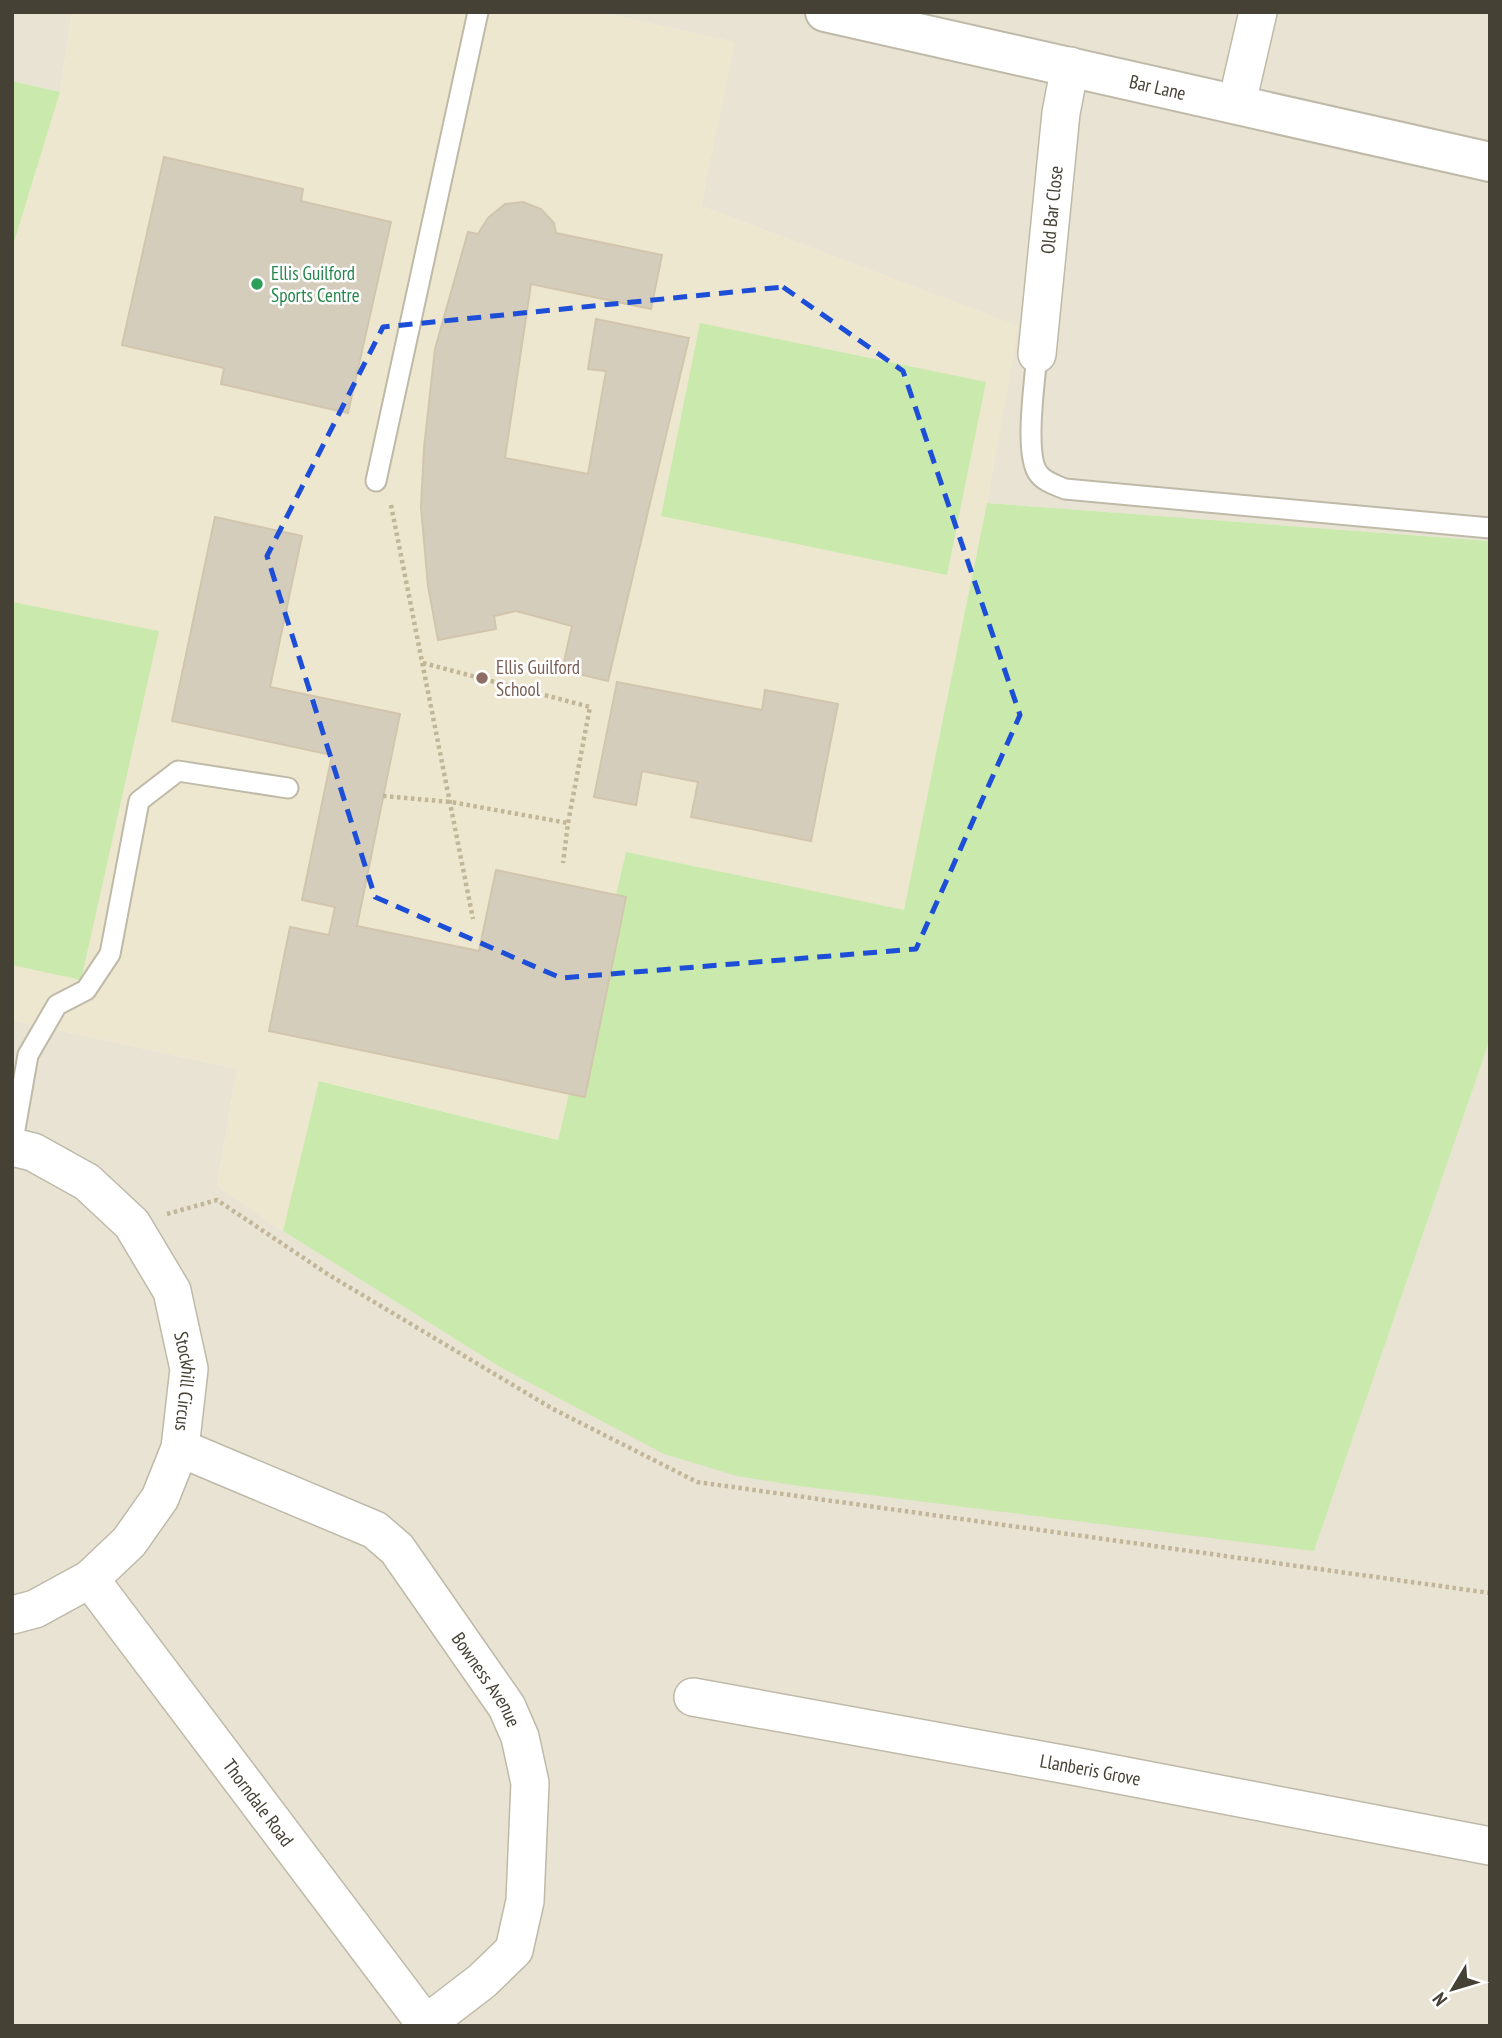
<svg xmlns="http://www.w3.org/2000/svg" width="1502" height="2038" font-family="'PT Sans Narrow',sans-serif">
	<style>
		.residential { fill: #e8e3d3 }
		.education { fill: #ede7cf }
		.green { fill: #cae9ad }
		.building { fill: #d5cdbb; stroke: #d1c5ad; stroke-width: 2 }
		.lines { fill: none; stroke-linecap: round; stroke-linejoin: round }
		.service-casing { stroke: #bfb9a8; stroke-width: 23 }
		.minor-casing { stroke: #bfb9a8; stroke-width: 40 }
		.tertiary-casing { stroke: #bfb9a8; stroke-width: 42 }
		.path { stroke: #c2b698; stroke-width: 4.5; stroke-dasharray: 3.5 3.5; stroke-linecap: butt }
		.service { stroke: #fff; stroke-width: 19 }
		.minor { stroke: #fff; stroke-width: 37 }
		.tertiary { stroke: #fff; stroke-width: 38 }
		.marked { fill: none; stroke: #1d4ed8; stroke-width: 5; stroke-dasharray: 14 9; stroke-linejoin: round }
		.leisure-dot { fill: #2e9e5b; stroke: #fff; stroke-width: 2.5 }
		.education-dot { fill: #8d6e63; stroke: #fff; stroke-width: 2.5 }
		.labels { text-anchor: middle; stroke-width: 5; stroke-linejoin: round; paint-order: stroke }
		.street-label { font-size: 19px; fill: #464135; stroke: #fff }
		.leisure-label { font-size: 19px; fill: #27864d; stroke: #fff; text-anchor: start }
		.education-label { font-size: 19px; fill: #785e54; stroke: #fff; text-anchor: start }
	</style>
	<rect width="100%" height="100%" fill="#f3f0e6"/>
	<g class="residential">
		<path d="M 12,12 L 72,12 L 60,92 L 12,81 Z"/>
		<path d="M 599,12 L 1490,12 L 1490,541 L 987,503 L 1018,326 L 701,206 L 734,42 Z"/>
		<path d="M 12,1020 L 237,1069 L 217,1186 L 283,1231 L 500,1367 L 1314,1551 L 1490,1039 L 1490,2026 L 12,2026 Z"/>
	</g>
	<path class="education" d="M 72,12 L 599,12 L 735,42 L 701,206 L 1019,326 L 987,503 L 904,911 L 626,852 L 558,1140 L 320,1081 L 283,1231 L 217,1186 L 237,1069 L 12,1020 L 12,249 L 60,92 Z"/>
	<g class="green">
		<path d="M 12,81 L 60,92 L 12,249 Z"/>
		<path d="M 700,323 L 986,382 L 947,575 L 661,516 Z"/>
		<path d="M 987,503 L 1490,541 L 1490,1039 L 1314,1551 L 799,1486 L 737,1476 L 664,1454 L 500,1367 L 283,1231 L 319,1081 L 558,1140 L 626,852 L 904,910 Z"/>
		<path d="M 12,602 L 159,631 L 81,980 L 12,965 Z"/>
	</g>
	<g class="building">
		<path d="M 164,157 L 303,189 L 301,201 L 391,222 L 348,413 L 221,384 L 224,368 L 122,345 Z"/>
		<path d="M 523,202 L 541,209 L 554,223 L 556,233 L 662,255 L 651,309 L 531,284 L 505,458 L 588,474 L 606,371 L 588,369 L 596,319 L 689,338 L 608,681 L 562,670 L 572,626 L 516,611 L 494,616 L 496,629 L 438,640 L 428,586 L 421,507 L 424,448 L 435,349 L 468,232 L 478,234 L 488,218 L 505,204 Z"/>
		<path d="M 215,517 L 302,536 L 270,687 L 400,714 L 357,926 L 479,951 L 496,870 L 626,897 L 585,1097 L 269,1031 L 290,927 L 329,935 L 335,907 L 302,900 L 332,755 L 172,721 Z"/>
		<path d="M 617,682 L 762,710 L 765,690 L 838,704 L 811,841 L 691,817 L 698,782 L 642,771 L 636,805 L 594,797 Z"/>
	</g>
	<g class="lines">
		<g class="service-casing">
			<g id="service">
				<path d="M 1037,354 C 1035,380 1024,453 1038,473 C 1044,482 1056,485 1065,489 L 1490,528"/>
				<path d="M 376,481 L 478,12"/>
				<path d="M 12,1146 L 28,1055 L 57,1005 L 86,990 L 110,954 L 139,801 L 178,771 L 288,788"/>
			</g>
		</g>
		<g class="minor-casing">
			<g id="minor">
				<path d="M 1237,103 L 1258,12"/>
				<path id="s1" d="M 1037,354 L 1061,113 L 1070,66"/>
				<path id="s2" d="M 12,1147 L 33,1152 L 87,1182 L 132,1224 L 172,1291 L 189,1369 L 180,1448 L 160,1498 L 129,1542 L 90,1579 L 35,1609 L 12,1615"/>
				<path id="s3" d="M 180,1448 L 375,1530 L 397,1549 L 507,1707 L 520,1737 L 530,1783 L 525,1901 L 514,1950 L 482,1981 L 426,2024"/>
				<path id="s4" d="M 90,1579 L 427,2026"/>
				<path id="s5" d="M 693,1697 L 1073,1766 L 1490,1846"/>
			</g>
		</g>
		<g class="tertiary-casing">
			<g id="tertiary">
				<path id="s6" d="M 825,12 L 1490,162"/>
			</g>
		</g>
		<g class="path">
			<path d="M 391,505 L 473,919"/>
			<path d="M 423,663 L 590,707 L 568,823 L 563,863"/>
			<path d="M 383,796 L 451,802 L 568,823"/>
			<path d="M 167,1214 L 217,1200 L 329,1275 L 553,1409 L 697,1482 L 1490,1593"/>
		</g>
		<use href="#service" class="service"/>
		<use href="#minor" class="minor"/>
		<use href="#tertiary" class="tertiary"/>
	</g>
	<path class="marked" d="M 783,287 L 903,371 L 1020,715 L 916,949 L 561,978 L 375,897 L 267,556 L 383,327 Z"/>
	<circle class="leisure-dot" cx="257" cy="284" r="7"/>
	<circle class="education-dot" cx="482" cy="678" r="7"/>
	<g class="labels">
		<g class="street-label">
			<text dy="7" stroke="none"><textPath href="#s6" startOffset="341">Bar Lane</textPath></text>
			<text dy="7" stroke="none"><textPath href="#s1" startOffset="145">Old Bar Close</textPath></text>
			<text dy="7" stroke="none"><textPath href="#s2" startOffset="315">Stockhill Circus</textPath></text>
			<text dy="7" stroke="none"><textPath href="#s3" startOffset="399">Bowness Avenue</textPath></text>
			<text dy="7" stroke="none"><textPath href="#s5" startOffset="404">Llanberis Grove</textPath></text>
			<text dy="7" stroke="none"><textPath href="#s4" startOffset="280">Thorndale Road</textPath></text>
		</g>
		<g class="leisure-label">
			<text x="271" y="280">Ellis Guilford<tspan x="271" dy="22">Sports Centre</tspan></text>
		</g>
		<g class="education-label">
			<text x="496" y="674">Ellis Guilford<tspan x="496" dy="22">School</tspan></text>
		</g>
	</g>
	<rect width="1502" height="2038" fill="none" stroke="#464135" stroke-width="28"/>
	<g transform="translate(1453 1989) rotate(232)" stroke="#ffffff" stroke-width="5" paint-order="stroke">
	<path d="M0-5L12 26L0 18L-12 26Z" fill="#464135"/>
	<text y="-10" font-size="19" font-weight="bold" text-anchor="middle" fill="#464135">N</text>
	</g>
</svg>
